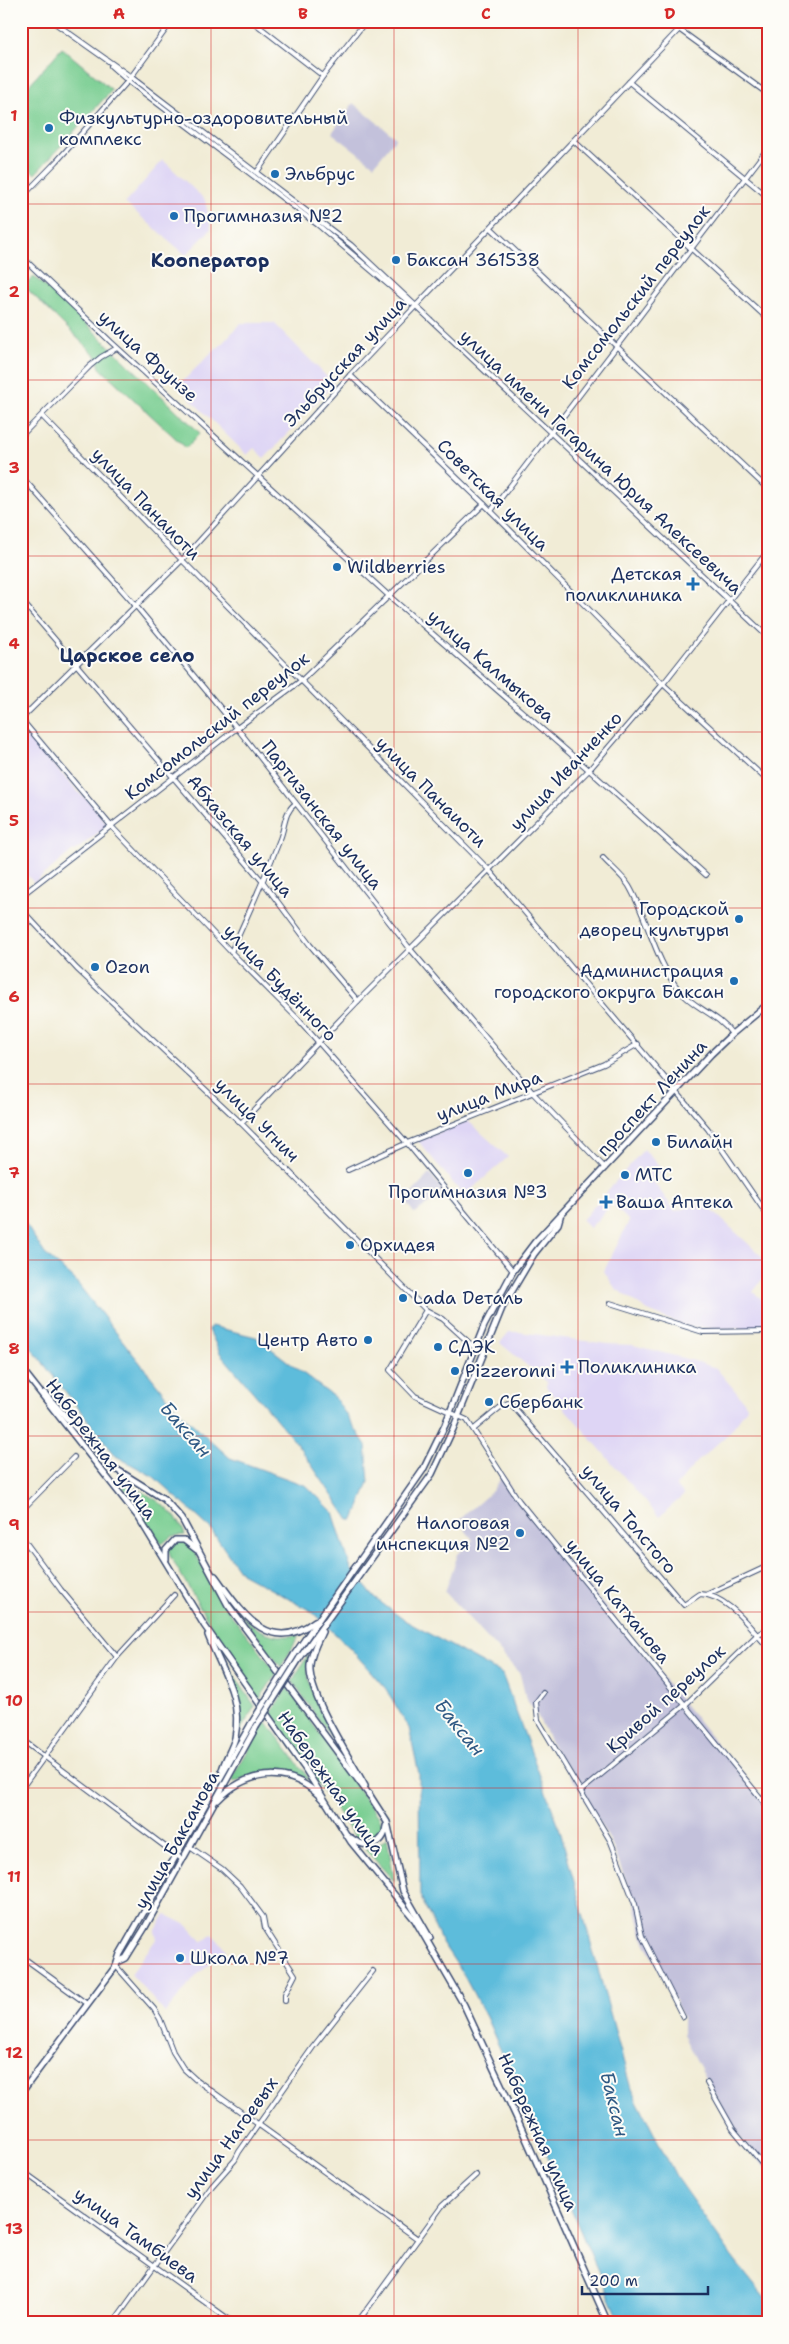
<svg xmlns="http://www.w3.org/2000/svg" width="789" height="2344" font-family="'Shantell Sans',sans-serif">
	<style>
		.built { fill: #ded5f5 }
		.industrial { fill: #c3c1db }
		.green { fill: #78cd91; stroke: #4a7e78 }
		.water { fill: #5dbcdb; stroke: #3c769c }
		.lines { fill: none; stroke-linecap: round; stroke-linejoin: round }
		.minor-casing { stroke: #3b4b70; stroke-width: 6 }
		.major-casing { stroke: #3b4b70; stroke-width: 8 }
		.minor { stroke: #fff; stroke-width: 4 }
		.major { stroke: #fff; stroke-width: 5 }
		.major-bridge-casing { stroke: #3b4b70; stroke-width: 8; stroke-linecap: butt }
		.major-bridge { stroke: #fff; stroke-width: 5 }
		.grid { fill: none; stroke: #d62828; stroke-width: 1; stroke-opacity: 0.55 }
		.poi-dot { fill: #1f6fb2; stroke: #fdfcf7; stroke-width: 2 }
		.labels { text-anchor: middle; stroke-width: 4; stroke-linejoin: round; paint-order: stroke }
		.poi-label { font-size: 18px; fill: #1b2f5e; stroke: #fdfcf7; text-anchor: start }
		.street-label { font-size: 18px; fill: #1b2f5e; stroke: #fdfcf7 }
		.neighbourhood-label { font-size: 19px; font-weight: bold; fill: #1b2f5e; stroke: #fdfcf7 }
		.water-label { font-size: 19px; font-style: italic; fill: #2f5984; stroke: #fdfcf7 }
		.neatline { fill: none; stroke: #d62828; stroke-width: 2 }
		.grid-label { font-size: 16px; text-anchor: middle; font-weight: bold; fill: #d62828 }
	</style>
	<rect width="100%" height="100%" fill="#fdfcf7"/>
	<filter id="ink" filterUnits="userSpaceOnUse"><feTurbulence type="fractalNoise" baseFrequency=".02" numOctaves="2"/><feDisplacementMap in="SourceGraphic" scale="10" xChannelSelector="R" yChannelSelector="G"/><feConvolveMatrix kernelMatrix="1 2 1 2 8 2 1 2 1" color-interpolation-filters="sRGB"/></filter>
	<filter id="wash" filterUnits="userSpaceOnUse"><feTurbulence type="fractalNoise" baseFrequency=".0096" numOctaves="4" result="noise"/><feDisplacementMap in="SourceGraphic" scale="20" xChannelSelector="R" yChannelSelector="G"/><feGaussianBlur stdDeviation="1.12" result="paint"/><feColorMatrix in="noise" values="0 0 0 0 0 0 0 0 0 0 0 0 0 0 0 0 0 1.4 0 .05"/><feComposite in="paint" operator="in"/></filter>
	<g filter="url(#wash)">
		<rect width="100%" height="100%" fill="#f1ecd6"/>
		<g class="built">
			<path d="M 163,160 L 205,200 L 211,229 L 186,255 L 125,203 Z"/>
			<path d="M 241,323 L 274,323 L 334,384 L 312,407 L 310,404 L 299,415 L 302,418 L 265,458 L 254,448 L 247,455 L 183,392 L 186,389 L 181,383 L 217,347 L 218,348 Z"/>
			<path d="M 28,737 L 82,796 L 86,798 L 108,825 L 75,851 L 73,850 L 34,883 L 21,868 L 21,742 Z"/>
			<path d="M 468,1121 L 508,1157 L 464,1196 L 418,1141 Z"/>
			<path d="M 644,1149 L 663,1171 L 653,1181 L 675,1211 L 703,1202 L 768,1262 L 768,1271 L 753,1292 L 768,1304 L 768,1319 L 764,1324 L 752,1329 L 688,1327 L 648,1311 L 615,1288 L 604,1271 L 629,1221 L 612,1204 L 590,1228 L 582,1220 Z"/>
			<path d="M 509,1332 L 519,1332 L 608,1344 L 633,1345 L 698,1362 L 716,1368 L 743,1400 L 747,1406 L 746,1410 L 729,1433 L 695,1464 L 676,1486 L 684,1495 L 659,1517 L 546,1387 L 547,1382 L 500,1343 Z"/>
			<path d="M 165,1914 L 187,1925 L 203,1942 L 212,1934 L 227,1950 L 198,1974 L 165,2013 L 131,1974 L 157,1938 L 155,1932 Z"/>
		</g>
		<g class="industrial">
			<path d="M 353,103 L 396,138 L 374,165 L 332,133 Z"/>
			<path d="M 430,1173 L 445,1194 L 414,1213 L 405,1201 Z"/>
			<path d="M 503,1475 L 519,1501 L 768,1807 L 768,2171 L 733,2129 L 683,2035 L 683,2017 L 642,1936 L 635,1904 L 611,1842 L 552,1745 L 535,1711 L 526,1699 L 520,1674 L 445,1592 L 458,1554 L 473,1540 L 458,1521 L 492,1491 Z"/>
		</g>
		<g class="green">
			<path d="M 62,48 L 112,90 L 35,174 L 21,161 L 21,94 Z"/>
			<path d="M 34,277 L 59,298 L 200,433 L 186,448 L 100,368 L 97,357 L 24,286 Z"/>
			<path d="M 116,1477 C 141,1492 175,1504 185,1535 L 172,1536 L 162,1544 Z"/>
			<path d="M 184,1541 L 192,1548 L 229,1612 L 277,1673 L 259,1700 L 230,1658 L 170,1556 L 169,1550 L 172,1544 Z"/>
			<path d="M 229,1600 C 233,1604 238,1610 242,1615 C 258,1632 274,1639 297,1635 L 298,1638 L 281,1667 Z"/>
			<path d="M 220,1655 L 255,1706 L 240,1731 L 238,1730 C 242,1698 234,1683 220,1655 Z"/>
			<path d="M 308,1655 L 309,1656 C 301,1692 334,1730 348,1762 L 292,1681 Z"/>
			<path d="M 287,1687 L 378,1817 L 382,1825 L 382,1832 L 371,1842 L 358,1840 L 353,1834 L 270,1715 Z"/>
			<path d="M 266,1721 L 310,1780 C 282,1769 260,1770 234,1782 L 231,1779 Z"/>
			<path d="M 387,1838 L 394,1879 L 394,1881 L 365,1849 L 375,1847 Z"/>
		</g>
		<g class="water">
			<path d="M 21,1217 L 45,1254 L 74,1279 L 178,1411 L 230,1458 L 307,1486 L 333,1512 L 351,1569 L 375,1598 L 404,1620 L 502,1674 L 559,1827 L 631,2089 L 678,2180 L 735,2261 L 768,2302 L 768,2323 L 621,2323 L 486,2017 L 462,1972 L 441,1941 L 420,1895 L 419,1774 L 409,1728 L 386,1689 L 350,1648 L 311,1611 L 241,1573 L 210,1528 L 154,1477 L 116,1456 L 21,1335 Z"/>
			<path d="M 211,1326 L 256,1337 L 335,1398 L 366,1445 L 369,1482 L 354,1520 L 349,1520 L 298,1445 L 220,1353 L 209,1330 Z"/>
		</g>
	</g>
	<g filter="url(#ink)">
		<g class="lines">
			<g class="minor-casing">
				<g id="minor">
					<path d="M 52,21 L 131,77 L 351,245 L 768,637"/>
					<path d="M 252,21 L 323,76"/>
					<path d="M 680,30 L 768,94"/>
					<path d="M 111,66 L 128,81 L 318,225 L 411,304"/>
					<path d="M 629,82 L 768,197"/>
					<path d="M 574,141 L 768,319"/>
					<path d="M 257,172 L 323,76 L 366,21"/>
					<path d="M 21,198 L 57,161 L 128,81 L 172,21"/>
					<path d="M 491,228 L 768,489"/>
					<path d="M 21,256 L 111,342 L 388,595 L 589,770 L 706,875"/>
					<path d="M 350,375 L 484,504 L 663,684 L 768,781"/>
					<path d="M 42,416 L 182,560 L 489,870 L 708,1129 L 768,1216"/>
					<path d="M 21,436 L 90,366 L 101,357 L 117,348"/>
					<path d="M 21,476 L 136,606 L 237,728 L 411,950 L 533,1093 L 605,1168"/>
					<path d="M 491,511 L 768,148"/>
					<path d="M 21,600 L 263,882 L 310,945 L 358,1001"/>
					<path d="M 21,719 L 182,560 L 350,375 L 687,21"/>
					<path d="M 21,719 L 111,826 L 231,952 L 298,1019 L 407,1143 L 513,1271"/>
					<path d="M 603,858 C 611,867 622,875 629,886 C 648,919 655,960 679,990 C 693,1008 718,1014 732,1034"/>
					<path d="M 21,896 L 237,728 L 302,680 L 484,504"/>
					<path d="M 21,909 L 77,969 L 241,1123 L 426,1310 L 443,1319 L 475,1348"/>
					<path d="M 231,952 C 248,915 265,877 280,839 C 285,827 284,812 295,804"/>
					<path d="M 241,1123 L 358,1001 L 589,770 L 663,684 L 768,551"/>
					<path d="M 348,1170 L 407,1143 L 604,1064 L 638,1044"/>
					<path d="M 610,1303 L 703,1332 L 768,1331"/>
					<path d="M 426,1310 L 390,1370 L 415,1396 L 467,1420 L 519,1501 L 768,1807"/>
					<path d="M 474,1429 L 503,1405 L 508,1403 L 513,1406 L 684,1605 L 700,1594 C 728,1595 750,1628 768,1647"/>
					<path d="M 21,1511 L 74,1457"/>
					<path d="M 21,1536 L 61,1590 L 117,1657"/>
					<path d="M 708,1594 L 768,1566"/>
					<path d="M 543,1693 L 536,1702 L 538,1720 L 611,1842 L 635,1904 L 642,1936 L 683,2017"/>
					<path d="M 21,1739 L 183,1860"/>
					<path d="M 21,1789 L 117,1657 L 174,1595"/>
					<path d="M 581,1791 L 685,1705 L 757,1635 L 768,1628"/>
					<path d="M 190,1847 L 222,1869 L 240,1886 L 263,1917 L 265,1928 L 295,1975 L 285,1994 L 285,2001"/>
					<path d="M 21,1956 L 87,2004"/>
					<path d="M 116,1966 L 154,2009 L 160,2019 L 173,2052 L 183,2068 L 195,2079 L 418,2239"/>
					<path d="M 707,2083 L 733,2129 L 768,2171"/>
					<path d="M 21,2170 L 234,2323"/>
					<path d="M 113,2323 L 212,2186 L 235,2160 L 239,2152 L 313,2047 L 373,1971"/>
					<path d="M 357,2323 L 442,2206 L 476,2175"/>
				</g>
			</g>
			<g class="major-casing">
				<g id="major">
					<path d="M 21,1368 L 139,1518 L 204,1625 L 304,1767 L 351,1842 L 415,1920 L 464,2005 L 520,2125 L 608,2323"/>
					<path d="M 44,1393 L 111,1466 L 164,1499 L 182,1519 L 228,1605 L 370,1796"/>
					<path d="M 166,1559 L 166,1550 L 175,1540 L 184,1540 L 197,1550"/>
					<path d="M 215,1576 C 241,1611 268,1657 315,1621"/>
					<path d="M 322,1632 C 317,1642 311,1653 310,1665 C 307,1694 350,1758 365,1786"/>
					<path d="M 208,1635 C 221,1669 243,1698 235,1738 C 232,1749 225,1759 222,1770"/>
					<path d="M 294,1655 L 423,1470 L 445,1425 L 484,1326 L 513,1271 L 535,1242 L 711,1054 L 732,1034 L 768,1004"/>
					<path d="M 299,1659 L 432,1474 L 453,1429 L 502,1308 L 534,1254 L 558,1224 L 560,1217"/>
					<path d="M 369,1794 L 387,1822 L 403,1891 L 430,1938"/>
					<path d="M 218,1800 C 249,1768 294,1766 324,1801"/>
					<path d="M 351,1838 C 365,1849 384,1847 386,1826"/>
					<path d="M 118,1962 L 126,1958 L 144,1929 L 256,1727"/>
					<path d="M 21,2093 L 116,1966 L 120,1954 L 251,1724"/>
				</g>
			</g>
			<use href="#minor" class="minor"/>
			<use href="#major" class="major"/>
			<g class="major-bridge-casing">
				<g id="major-bridge">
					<path d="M 251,1724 L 294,1655"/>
					<path d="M 256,1727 L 299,1659"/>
				</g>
			</g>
			<use href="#major-bridge" class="major-bridge"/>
		</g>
	</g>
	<path class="grid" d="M 211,21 L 211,2323M 394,21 L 394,2323M 578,21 L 578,2323M 21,204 L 768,204M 21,380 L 768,380M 21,556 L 768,556M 21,732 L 768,732M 21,908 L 768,908M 21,1084 L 768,1084M 21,1260 L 768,1260M 21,1436 L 768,1436M 21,1612 L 768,1612M 21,1788 L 768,1788M 21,1964 L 768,1964M 21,2140 L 768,2140"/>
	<g class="poi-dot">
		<circle cx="49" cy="128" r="5"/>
		<circle cx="275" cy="174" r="5"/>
		<circle cx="174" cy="216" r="5"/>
		<circle cx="396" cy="260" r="5"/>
		<circle cx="337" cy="567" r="5"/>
		<path d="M690.5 576.5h5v5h5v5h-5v5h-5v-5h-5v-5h5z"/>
		<circle cx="739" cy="919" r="5"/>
		<circle cx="95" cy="967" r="5"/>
		<circle cx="734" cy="981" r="5"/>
		<circle cx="656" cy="1142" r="5"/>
		<circle cx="468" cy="1173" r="5"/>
		<circle cx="625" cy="1175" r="5"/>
		<path d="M603.5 1194.5h5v5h5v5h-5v5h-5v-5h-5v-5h5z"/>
		<circle cx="350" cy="1245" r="5"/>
		<circle cx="403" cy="1298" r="5"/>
		<circle cx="368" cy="1340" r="5"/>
		<circle cx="438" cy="1347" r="5"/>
		<path d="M564.5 1359.5h5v5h5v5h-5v5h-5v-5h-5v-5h5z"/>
		<circle cx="455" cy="1371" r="5"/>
		<circle cx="489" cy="1402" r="5"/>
		<circle cx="520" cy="1533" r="5"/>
		<circle cx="180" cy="1958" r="5"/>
	</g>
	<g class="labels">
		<g class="poi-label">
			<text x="59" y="124">Физкультурно-оздоровительный<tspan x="59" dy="21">комплекс</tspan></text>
			<text x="285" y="180">Эльбрус</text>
			<text x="184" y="222">Прогимназия №2</text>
			<text x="406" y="266">Баксан 361538</text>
			<text x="347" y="573">Wildberries</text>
			<text x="682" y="580" text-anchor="end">Детская<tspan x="682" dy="21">поликлиника</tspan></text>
			<text x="729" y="915" text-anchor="end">Городской<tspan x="729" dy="21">дворец культуры</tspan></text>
			<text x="105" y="973">Ozon</text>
			<text x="724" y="977" text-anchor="end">Администрация<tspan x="724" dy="21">городского округа Баксан</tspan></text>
			<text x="666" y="1148">Билайн</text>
			<text x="635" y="1181">МТС</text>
			<text x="468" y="1198" text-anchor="middle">Прогимназия №3</text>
			<text x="616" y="1208">Ваша Аптека</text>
			<text x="360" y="1251">Орхидея</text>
			<text x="413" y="1304">Lada Dеталь</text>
			<text x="358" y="1346" text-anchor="end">Центр Авто</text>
			<text x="448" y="1353">СДЭК</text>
			<text x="578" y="1373">Поликлиника</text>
			<text x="465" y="1377">Pizzeronni</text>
			<text x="499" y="1408">Сбербанк</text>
			<text x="510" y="1529" text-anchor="end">Налоговая<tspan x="510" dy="21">инспекция №2</tspan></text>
			<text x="190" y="1964">Школа №7</text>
		</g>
		<g class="street-label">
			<text transform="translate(636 297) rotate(-52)" y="6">Комсомольский переулок</text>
			<text transform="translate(148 356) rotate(42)" y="6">улица Фрунзе</text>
			<text transform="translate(345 362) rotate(-47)" y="6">Эльбрусская улица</text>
			<text transform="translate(601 462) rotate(43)" y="6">улица имени Гагарина Юрия Алексеевича</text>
			<text transform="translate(493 495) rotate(45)" y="6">Советская улица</text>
			<text transform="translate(146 504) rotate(46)" y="6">улица Панаиоти</text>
			<text transform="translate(491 666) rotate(41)" y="6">улица Калмыкова</text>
			<text transform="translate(217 726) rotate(-38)" y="6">Комсомольский переулок</text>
			<text transform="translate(566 771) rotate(-47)" y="6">улица Иванченко</text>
			<text transform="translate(431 792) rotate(45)" y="6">улица Панаиоти</text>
			<text transform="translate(322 815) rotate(52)" y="6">Партизанская улица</text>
			<text transform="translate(240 836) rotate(50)" y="6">Абхазская улица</text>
			<text transform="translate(280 983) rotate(46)" y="6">улица Будённого</text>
			<text transform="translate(489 1096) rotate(-21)" y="6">улица Мира</text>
			<text transform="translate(652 1098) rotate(-47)" y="6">проспект Ленина</text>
			<text transform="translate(257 1120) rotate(45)" y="6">улица Угнич</text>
			<text transform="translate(101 1449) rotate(53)" y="6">Набережная улица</text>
			<text transform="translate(629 1519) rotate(50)" y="6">улица Толстого</text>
			<text transform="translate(618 1601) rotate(51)" y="6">улица Катханова</text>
			<text transform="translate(666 1699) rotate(-42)" y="6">Кривой переулок</text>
			<text transform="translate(331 1783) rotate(55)" y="6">Набережная улица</text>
			<text transform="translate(177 1840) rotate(-61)" y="6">улица Баксанова</text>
			<text transform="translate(538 2132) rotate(66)" y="6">Набережная улица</text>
			<text transform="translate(231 2138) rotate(-54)" y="6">улица Нагоевых</text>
			<text transform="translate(136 2235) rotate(36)" y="6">улица Тамбиева</text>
		</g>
		<g class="neighbourhood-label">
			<text x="210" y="267">Кооператор</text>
			<text x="127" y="662">Царское село</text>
		</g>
		<g class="water-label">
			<text transform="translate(186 1429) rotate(49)" y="7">Баксан</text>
			<text transform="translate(460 1727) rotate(51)" y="7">Баксан</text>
			<text transform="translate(615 2104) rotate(76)" y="7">Баксан</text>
		</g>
	</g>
	<rect width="789" height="2344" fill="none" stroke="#fdfcf7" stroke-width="55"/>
	<path d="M582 2286v8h126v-8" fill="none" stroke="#1b2f5e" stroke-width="2.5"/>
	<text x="589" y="2286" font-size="15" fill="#1b2f5e" stroke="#fdfcf7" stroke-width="4" paint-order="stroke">200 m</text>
	<rect x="28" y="28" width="734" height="2288" class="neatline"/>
	<g class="grid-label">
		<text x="119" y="19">A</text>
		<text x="303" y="19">B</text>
		<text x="486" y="19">C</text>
		<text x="670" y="19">D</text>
		<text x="14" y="121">1</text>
		<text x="14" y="297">2</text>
		<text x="14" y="473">3</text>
		<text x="14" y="649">4</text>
		<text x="14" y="826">5</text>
		<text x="14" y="1002">6</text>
		<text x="14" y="1178">7</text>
		<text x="14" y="1354">8</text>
		<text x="14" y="1530">9</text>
		<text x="14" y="1706">10</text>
		<text x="14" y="1882">11</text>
		<text x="14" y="2058">12</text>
		<text x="14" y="2234">13</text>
	</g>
</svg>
